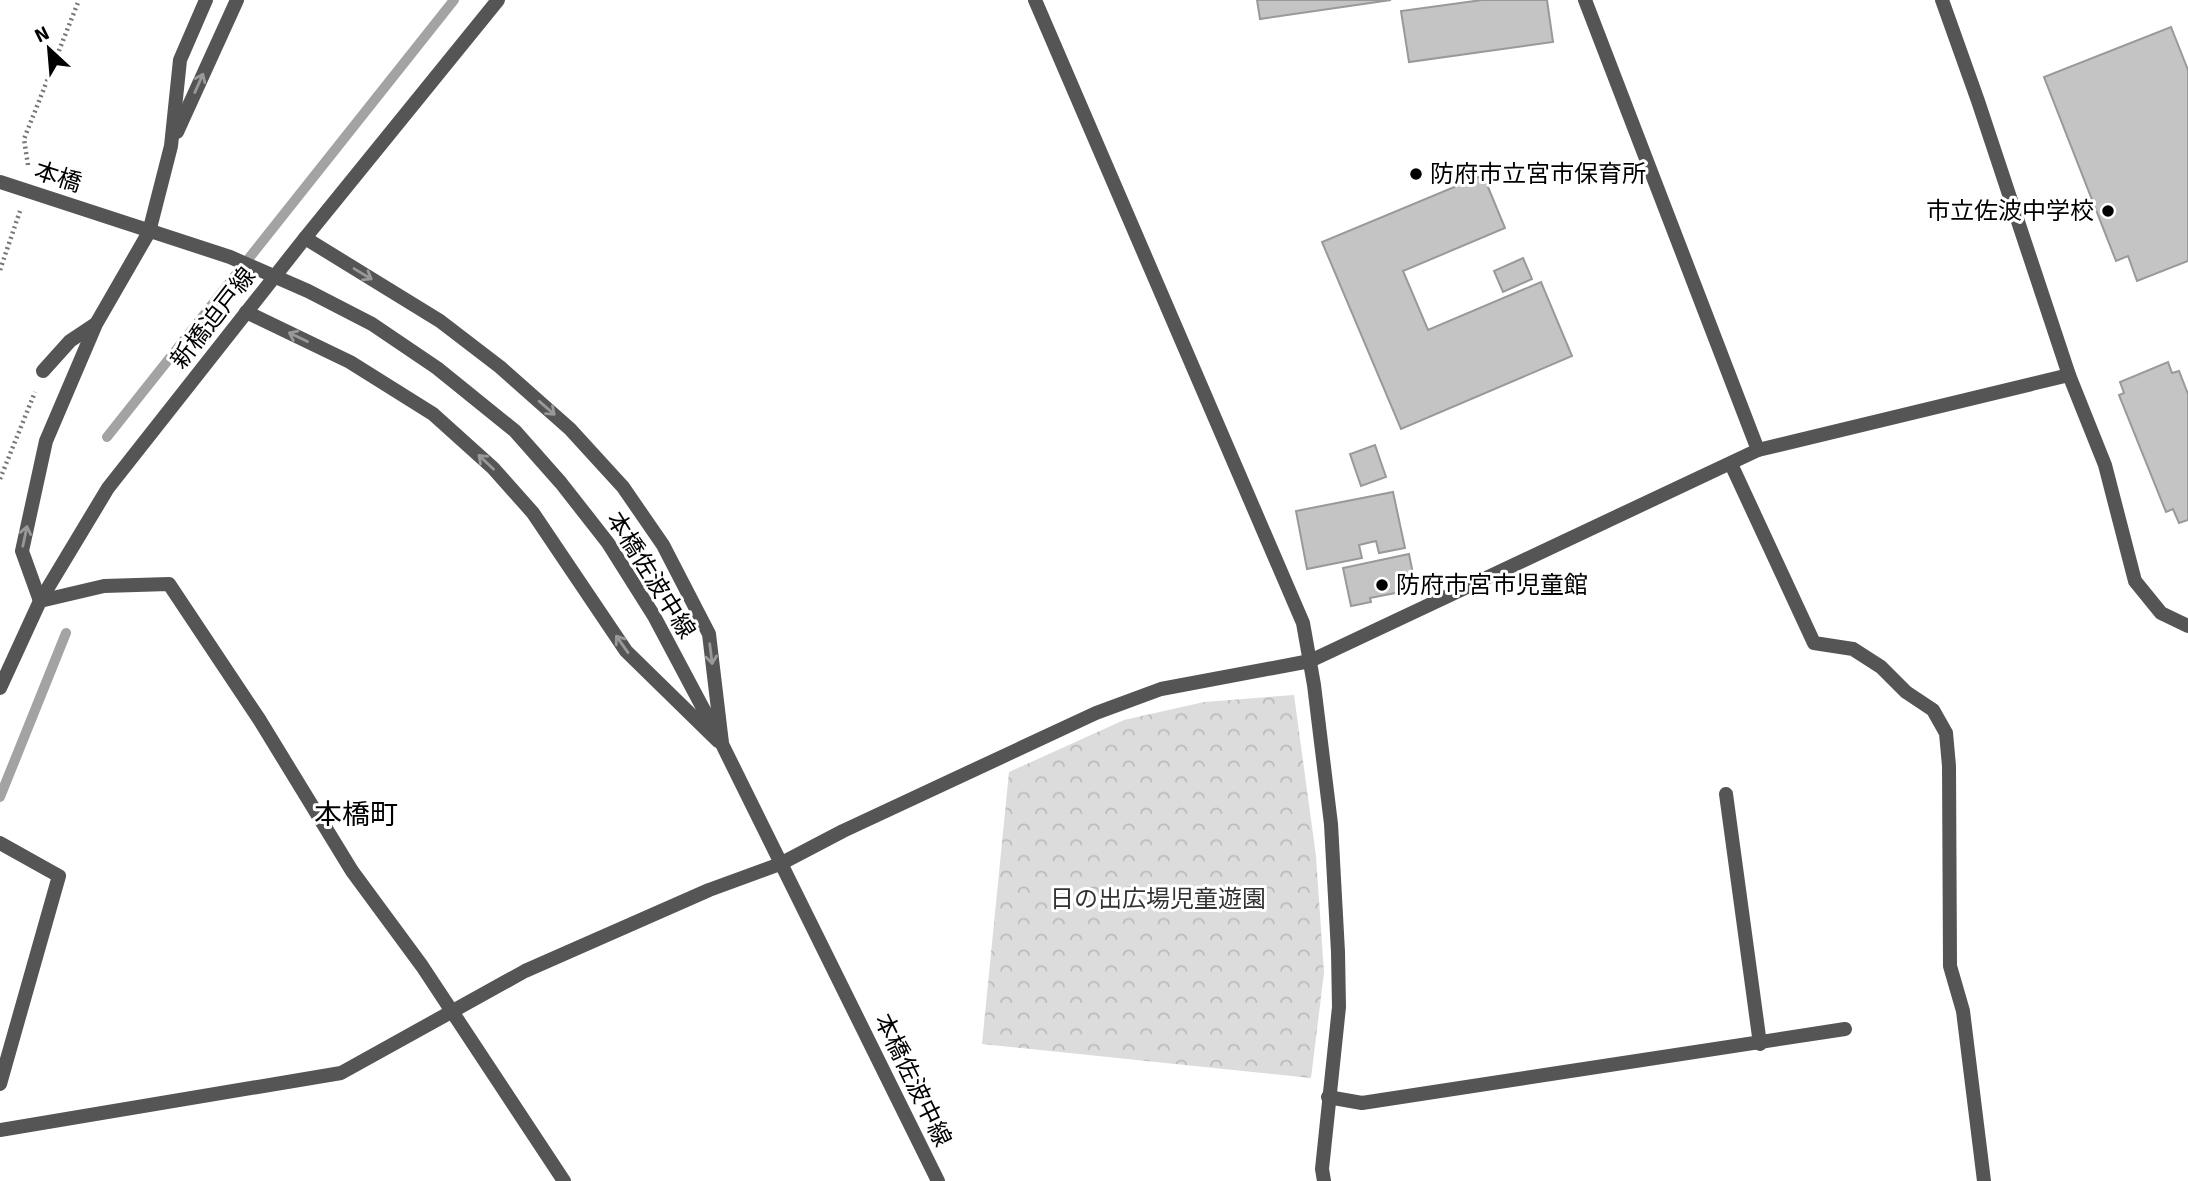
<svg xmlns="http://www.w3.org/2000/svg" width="2188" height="1181" font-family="Signika,'Noto Sans JP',sans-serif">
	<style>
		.park { fill: url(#park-crowns) }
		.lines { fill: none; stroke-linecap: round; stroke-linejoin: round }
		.stream { stroke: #a3a3a3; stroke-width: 10 }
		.building { fill: #c4c4c4; stroke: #999; stroke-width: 2 }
		.path { stroke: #777; stroke-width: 4.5; stroke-dasharray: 2 3.5; stroke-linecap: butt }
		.minor { stroke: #555; stroke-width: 14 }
		.tertiary { stroke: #555; stroke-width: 14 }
		.oneway { stroke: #999 }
		.poi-dot { fill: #000; stroke: #fff; stroke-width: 2.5 }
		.labels { text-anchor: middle; stroke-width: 6; stroke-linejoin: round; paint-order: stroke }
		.poi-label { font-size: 24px; fill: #000; stroke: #fff; text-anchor: start }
		.street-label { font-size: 24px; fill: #000; stroke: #fff }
		.park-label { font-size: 24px; fill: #333; stroke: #fff }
		.quarter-label { font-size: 28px; fill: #000; stroke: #fff }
	</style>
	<defs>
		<pattern id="park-crowns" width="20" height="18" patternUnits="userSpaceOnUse" patternTransform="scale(1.75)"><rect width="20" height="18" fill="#dcdcdc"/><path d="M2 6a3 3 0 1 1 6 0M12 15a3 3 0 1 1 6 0" fill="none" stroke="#bbb"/></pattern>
	</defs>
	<rect width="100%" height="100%" fill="#fff"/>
	<path class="park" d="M 1294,695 L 1316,856 L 1324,973 L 1311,1078 L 982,1044 L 1009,772 L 1124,720 L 1204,702 Z"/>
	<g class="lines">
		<g class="stream">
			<path d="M 107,437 L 454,0"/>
			<path d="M 0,797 L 66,633"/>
		</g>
	</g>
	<g class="building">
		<path d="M 1257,0 L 1391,0 L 1260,19 Z"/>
		<path d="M 1482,0 L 1547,0 L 1553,42 L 1409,62 L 1401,11 Z"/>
		<path d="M 2171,27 L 2188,70 L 2188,261 L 2137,281 L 2128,256 L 2116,261 L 2044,77 Z"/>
		<path d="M 1483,175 L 1505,228 L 1403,271 L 1428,330 L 1541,282 L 1572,356 L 1401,429 L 1322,242 Z"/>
		<path d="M 1523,258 L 1532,279 L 1503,292 L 1494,271 Z"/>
		<path d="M 2168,362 L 2172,373 L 2179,371 L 2188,394 L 2188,520 L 2179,523 L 2173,509 L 2166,512 L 2119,395 L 2124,393 L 2120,382 Z"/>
		<path d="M 1375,445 L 1386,477 L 1361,486 L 1350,454 Z"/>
		<path d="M 1393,492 L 1405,548 L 1379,553 L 1376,541 L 1359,545 L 1362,558 L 1307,569 L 1296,511 Z"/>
		<path d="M 1409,554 L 1416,589 L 1370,598 L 1371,602 L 1351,606 L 1343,568 Z"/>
	</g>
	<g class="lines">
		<g class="path">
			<path d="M 28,165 L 24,139 L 79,0"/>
			<path d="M 0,270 L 20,211"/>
			<path d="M 0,479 L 35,392"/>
		</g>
		<g class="minor">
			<path d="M 206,0 L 180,60 L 171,146 L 149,232 L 96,324 L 46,441 L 22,551 L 40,601 L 104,586 L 169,584 L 259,719 L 352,871 L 422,966 L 564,1181"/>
			<path d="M 1035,0 L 1303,623 L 1314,685 L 1331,824 L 1338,952 L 1339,1007 L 1322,1169 L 1324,1181"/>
			<path d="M 1942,0 L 1978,101 L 2069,375 L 2105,465 L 2135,581 L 2161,613 L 2188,626"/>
			<path d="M 177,132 L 237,0"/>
			<path d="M 305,238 L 440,321 L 500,367 L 570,429 L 623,487 L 663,545 L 709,634 L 722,743"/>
			<path d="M 246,312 L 350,362 L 433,414 L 493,468 L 533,513 L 626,651 L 718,741"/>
			<path d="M 43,371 L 70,341 L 94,325"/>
			<path d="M 1731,464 L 1814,643 L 1853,649 L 1881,667 L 1906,692 L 1933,710 L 1946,733 L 1949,766 L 1950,966 L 1963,1011 L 1984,1181"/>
			<path d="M 1726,794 L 1760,1044"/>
			<path d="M 0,843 L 59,876 L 0,1084"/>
			<path d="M 1328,1097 L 1362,1103 L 1845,1029"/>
			<path d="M 0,1130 L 341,1073 L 525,971 L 709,890 L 780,864 L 843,831 L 1096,713 L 1161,689 L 1310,661 L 1758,450 L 2069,375"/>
		</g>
		<g class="tertiary">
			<path d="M 1585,0 L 1758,450"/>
			<path d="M 0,182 L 230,257 L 308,291 L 372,324 L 437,368 L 515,431 L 561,483 L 608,543 L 654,616 L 722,744 L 938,1181"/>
			<path d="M 0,688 L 40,601 L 108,488 L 305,238 L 498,0"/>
		</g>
	</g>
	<defs><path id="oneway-shaft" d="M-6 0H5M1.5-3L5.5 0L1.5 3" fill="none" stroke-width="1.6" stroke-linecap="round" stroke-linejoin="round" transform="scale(1.75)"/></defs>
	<g class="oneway">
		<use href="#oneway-shaft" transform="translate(199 83) rotate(-66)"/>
		<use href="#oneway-shaft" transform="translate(363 274) rotate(31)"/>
		<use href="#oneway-shaft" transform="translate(298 337) rotate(-154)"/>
		<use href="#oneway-shaft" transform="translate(547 408) rotate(41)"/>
		<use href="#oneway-shaft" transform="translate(486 462) rotate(-137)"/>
		<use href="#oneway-shaft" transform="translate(25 536) rotate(-78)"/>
		<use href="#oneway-shaft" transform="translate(622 644) rotate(-125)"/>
		<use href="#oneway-shaft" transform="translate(711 654) rotate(83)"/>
	</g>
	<g class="poi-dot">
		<circle cx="1416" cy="174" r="7"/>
		<circle cx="2108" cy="211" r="7"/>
		<circle cx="1382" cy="585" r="7"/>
	</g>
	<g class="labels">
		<g class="poi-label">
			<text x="1430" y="182">防府市立宮市保育所</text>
			<text x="2094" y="219" text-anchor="end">市立佐波中学校</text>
			<text x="1396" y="593">防府市宮市児童館</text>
		</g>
		<g class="street-label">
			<text transform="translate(58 177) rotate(18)" y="8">本橋</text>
			<text transform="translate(213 318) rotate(-52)" y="8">新橋迫戸線</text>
			<text transform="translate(651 575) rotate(58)" y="8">本橋佐波中線</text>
			<text transform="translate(913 1080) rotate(64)" y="8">本橋佐波中線</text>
		</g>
		<g class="park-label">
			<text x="1158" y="907">日の出広場児童遊園</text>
		</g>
		<g class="quarter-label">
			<text x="356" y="824">本橋町</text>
		</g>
	</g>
	<g transform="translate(49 49) rotate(334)" stroke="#ffffff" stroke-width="5" paint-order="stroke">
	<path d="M0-5L12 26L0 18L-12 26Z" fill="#000000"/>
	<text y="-10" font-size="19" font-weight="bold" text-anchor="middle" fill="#000000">N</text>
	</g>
</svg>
